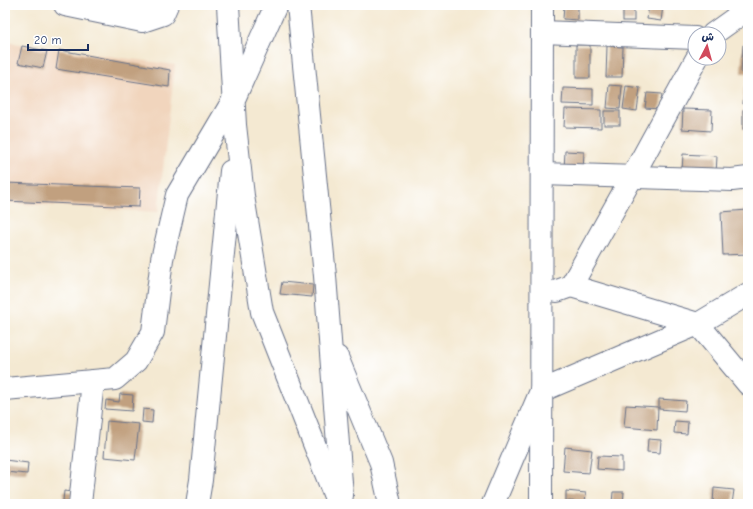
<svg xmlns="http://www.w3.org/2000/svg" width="753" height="509" font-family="'Comic Neue','Playpen Sans Arabic',sans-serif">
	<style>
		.built { fill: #f1d5bd }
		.building { fill: #c1a07f }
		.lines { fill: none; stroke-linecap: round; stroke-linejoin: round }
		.minor-casing { stroke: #677087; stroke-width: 24 }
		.minor { stroke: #fff; stroke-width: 22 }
	</style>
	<rect width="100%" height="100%" fill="#fff"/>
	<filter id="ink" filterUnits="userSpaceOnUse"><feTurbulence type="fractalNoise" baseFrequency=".025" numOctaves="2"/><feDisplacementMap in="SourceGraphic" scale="8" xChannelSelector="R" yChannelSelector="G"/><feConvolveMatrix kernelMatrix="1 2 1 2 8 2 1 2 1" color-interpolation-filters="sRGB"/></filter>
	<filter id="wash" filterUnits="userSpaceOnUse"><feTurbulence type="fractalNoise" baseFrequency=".012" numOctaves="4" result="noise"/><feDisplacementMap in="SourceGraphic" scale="16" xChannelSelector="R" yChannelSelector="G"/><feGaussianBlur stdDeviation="0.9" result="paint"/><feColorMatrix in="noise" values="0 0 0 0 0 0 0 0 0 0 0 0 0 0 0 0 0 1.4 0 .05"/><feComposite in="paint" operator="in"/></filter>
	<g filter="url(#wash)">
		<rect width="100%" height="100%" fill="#f4e9d2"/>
		<path class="built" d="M 5,42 L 175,65 L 158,212 L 5,203 Z"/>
		<g id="blocks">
			<g class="building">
				<path d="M 564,5 L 578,6 L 578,20 L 563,19 Z"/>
				<path d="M 586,5 L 618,5 L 618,7 L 586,8 Z"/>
				<path d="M 649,5 L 663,6 L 661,21 L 647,19 Z"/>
				<rect x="623" y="7" width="11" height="14"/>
				<rect x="576" y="45" width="14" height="33"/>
				<path d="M 743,45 L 748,46 L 748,74 L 741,73 Z"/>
				<path d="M 22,46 L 47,51 L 43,68 L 18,63 Z"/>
				<path d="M 607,46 L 623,47 L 622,77 L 606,77 Z"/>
				<path d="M 59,50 L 170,70 L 169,87 L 56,69 Z"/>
				<path d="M 609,85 L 622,86 L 620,109 L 607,108 Z"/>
				<path d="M 626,86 L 640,88 L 637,111 L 623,109 Z"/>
				<path d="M 744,87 L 748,88 L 748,104 L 743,104 Z"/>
				<path d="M 563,88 L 593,89 L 593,105 L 562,104 Z"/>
				<path d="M 647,93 L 662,94 L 660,109 L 645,108 Z"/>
				<path d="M 565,109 L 601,110 L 601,128 L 564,127 Z"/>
				<path d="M 683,109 L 712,110 L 711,131 L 682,129 Z"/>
				<rect x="743" y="110" width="5" height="19"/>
				<rect x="604" y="111" width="16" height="14"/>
				<path d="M 565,151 L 584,152 L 583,171 L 564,170 Z"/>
				<path d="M 683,154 L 717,156 L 716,174 L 682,171 Z"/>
				<path d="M 5,183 L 140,188 L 139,207 L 5,201 Z"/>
				<path d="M 748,210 L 748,254 L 723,255 L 721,212 Z"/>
				<path d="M 282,282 L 313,285 L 312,297 L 280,294 Z"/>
				<path d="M 120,394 L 133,395 L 132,411 L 105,409 L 106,400 L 119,402 Z"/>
				<path d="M 659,399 L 686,401 L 685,411 L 659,409 Z"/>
				<path d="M 626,405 L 658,407 L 657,430 L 624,427 Z"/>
				<path d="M 143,409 L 153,410 L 152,423 L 142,422 Z"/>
				<path d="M 107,421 L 139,424 L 135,460 L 104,457 Z"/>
				<path d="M 675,421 L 688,422 L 687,434 L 674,433 Z"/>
				<path d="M 648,439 L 661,440 L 660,453 L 647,452 Z"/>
				<path d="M 565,447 L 592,450 L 589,473 L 563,471 Z"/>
				<path d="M 598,456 L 622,457 L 622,471 L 597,469 Z"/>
				<path d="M 5,460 L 28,463 L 27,474 L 5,472 Z"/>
				<path d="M 714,488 L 734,490 L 732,504 L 713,503 Z"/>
				<path d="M 64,491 L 72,492 L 70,502 L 63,501 Z"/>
				<path d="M 566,491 L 586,493 L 585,502 L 566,501 Z"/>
				<path d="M 613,492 L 624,492 L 623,504 L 612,503 Z"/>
			</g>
		</g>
	</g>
	<g filter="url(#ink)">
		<use href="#blocks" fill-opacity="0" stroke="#677087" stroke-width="1"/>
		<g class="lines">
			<g class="minor-casing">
				<g id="minor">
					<path d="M 65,5 L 142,21 L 163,14 L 167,5"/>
					<path d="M 228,5 L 235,125 L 243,196 L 262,312 L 338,504"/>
					<path d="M 298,5 L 325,276 L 342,496"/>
					<path d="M 542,32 L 695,38"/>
					<path d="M 713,34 L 748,9"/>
					<path d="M 542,174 L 732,180 L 748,178"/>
					<path d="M 571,286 L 632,177 L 697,58"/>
					<path d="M 557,291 L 571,286 L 698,324 L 748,384"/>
					<path d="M 337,357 L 381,463 L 390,504"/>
					<path d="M 5,389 L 115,379 L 136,361 L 153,332 L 162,259 L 177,195 L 234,99 L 276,5"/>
					<path d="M 80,504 L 93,381"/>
					<path d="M 197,504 L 201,480 L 231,171"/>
					<path d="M 493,504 L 541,391 L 698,324 L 748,294"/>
					<path d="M 541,504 L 542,5"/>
				</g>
			</g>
			<use href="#minor" class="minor"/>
		</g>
	</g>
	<rect width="753" height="509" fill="none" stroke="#fff" stroke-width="20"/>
	<g transform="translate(707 46) rotate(6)"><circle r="19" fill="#ffffff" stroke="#a4acbf"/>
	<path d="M0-3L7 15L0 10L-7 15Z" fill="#d1495b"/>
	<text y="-6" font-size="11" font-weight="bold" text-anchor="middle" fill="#1b2f5e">ش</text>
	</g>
	<path d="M28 44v6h60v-6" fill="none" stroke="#1b2f5e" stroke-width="2"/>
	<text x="34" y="44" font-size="12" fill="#1b2f5e" stroke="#ffffff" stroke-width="3" paint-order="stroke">20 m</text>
</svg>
